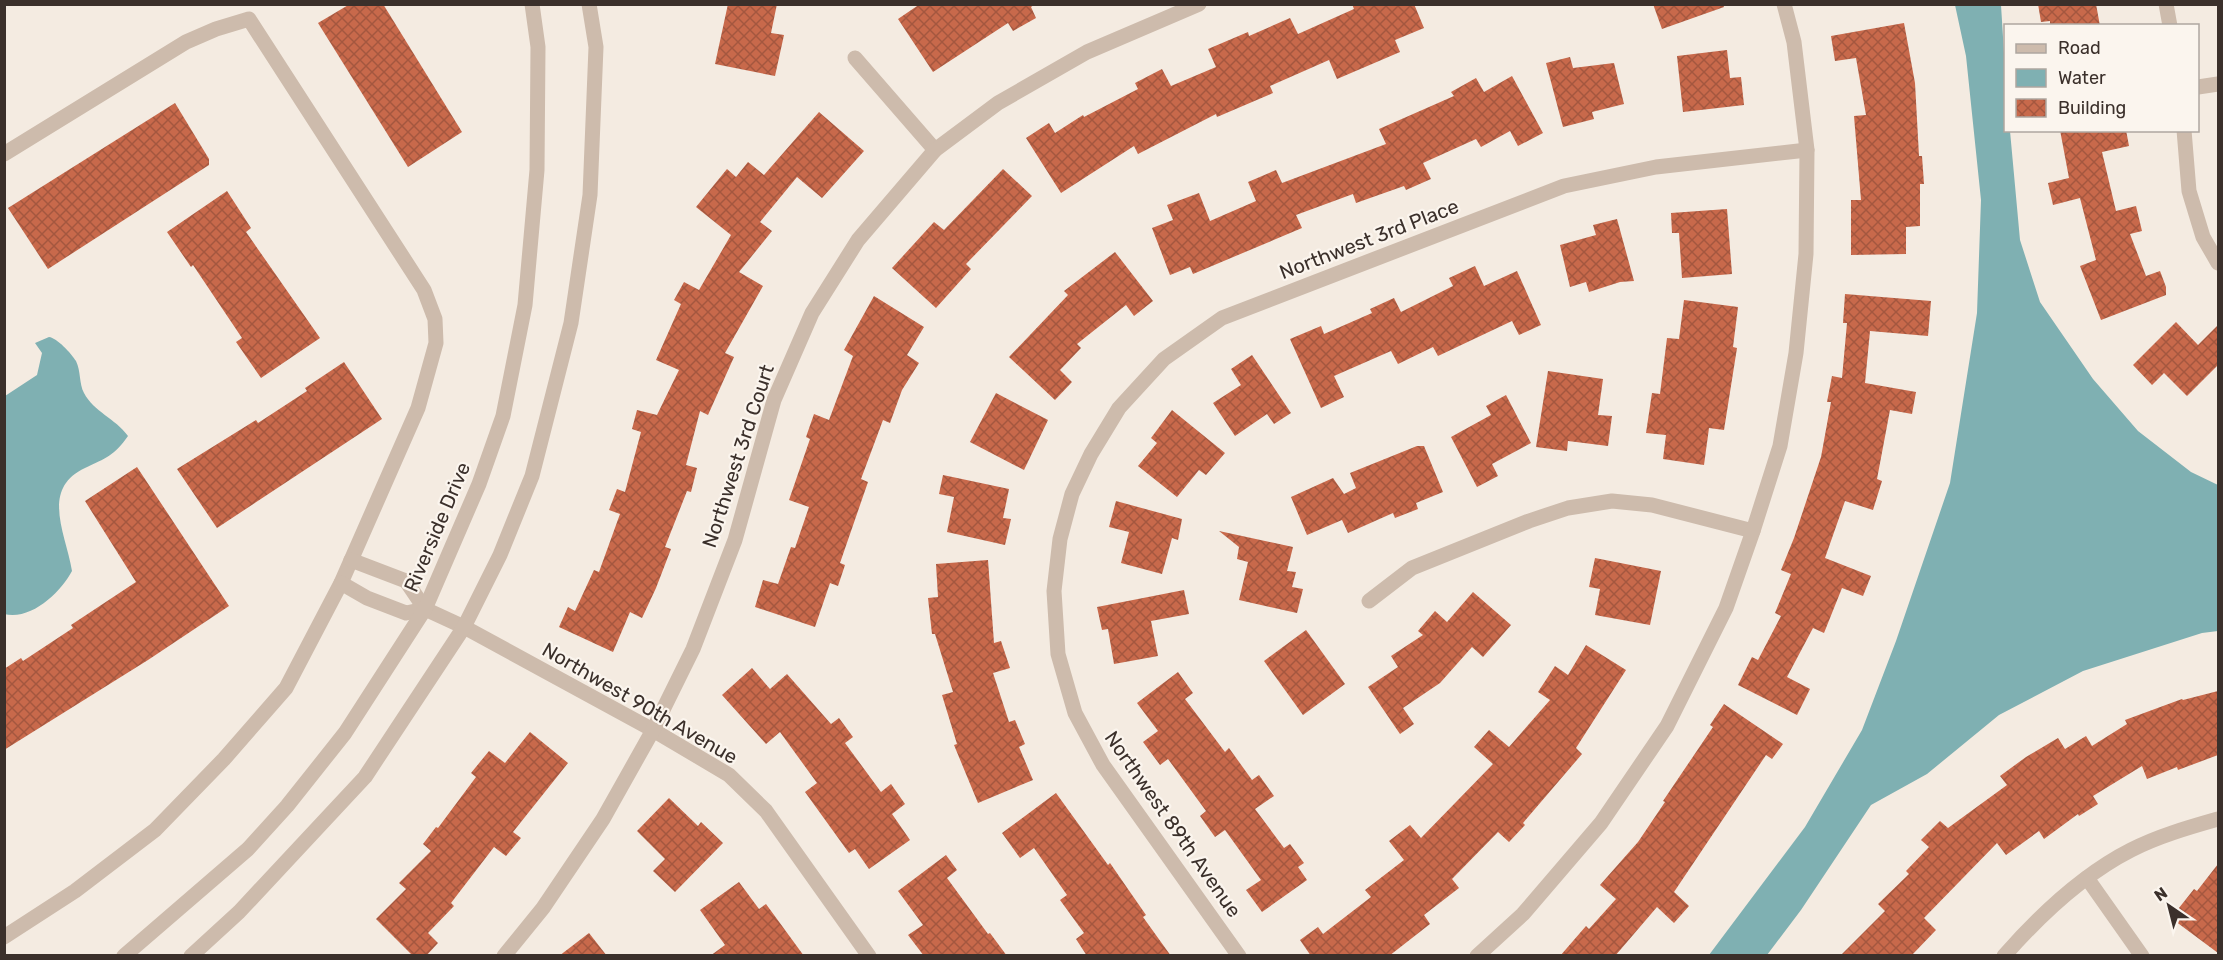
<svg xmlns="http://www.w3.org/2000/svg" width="2223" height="960" font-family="Rubik,sans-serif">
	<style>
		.water { fill: #7fb0b2 }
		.building { fill: url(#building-cross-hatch) }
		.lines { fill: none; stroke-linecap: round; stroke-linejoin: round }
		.minor { stroke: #cdbbac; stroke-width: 15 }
		.labels { text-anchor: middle; stroke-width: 4.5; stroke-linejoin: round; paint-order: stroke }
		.street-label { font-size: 20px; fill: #3b302b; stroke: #fbf5ee }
	</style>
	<defs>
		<pattern id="building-cross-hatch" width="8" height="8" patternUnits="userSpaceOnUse" patternTransform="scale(1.5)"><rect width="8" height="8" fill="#c8694b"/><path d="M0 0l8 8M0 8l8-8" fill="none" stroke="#a4573f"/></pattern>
	</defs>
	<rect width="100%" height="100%" fill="#f4ebe1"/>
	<g class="water">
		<path d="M 1955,5 L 2001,5 L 2005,69 L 2006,130 L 2010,131 L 2020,240 L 2040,302 L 2093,379 L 2138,431 L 2191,472 L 2218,485 L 2218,631 L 2202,633 L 2083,671 L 1999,715 L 1927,774 L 1871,805 L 1801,910 L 1767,955 L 1709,955 L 1805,827 L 1862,730 L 1896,641 L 1950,483 L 1977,313 L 1981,200 L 1966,56 Z"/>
		<path d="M 49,337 C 57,338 71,353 76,361 C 81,371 79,384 84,393 C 94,412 115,418 128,436 C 114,456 106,458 85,468 C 40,489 66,534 72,571 C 61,592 31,621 4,614 L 5,396 L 37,375 L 42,353 L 35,343 Z"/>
	</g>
	<g class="building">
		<path d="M 350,4 L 383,4 L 462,132 L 408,167 L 318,23 Z"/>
		<path d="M 728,4 L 777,4 L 771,33 L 784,35 L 775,76 L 715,64 Z"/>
		<path d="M 920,4 L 1035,4 L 1031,7 L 1036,18 L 1013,31 L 1008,23 L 933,72 L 898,19 Z"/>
		<path d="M 1352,4 L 1414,4 L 1424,28 L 1395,40 L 1400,52 L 1337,79 L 1329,60 L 1270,86 L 1273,93 L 1217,117 L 1216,114 L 1138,154 L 1134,146 L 1061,193 L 1026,138 L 1049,123 L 1055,133 L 1083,115 L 1084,117 L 1138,89 L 1135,83 L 1162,69 L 1171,86 L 1216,67 L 1208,49 L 1248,32 L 1249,36 L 1290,18 L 1298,34 L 1354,9 Z"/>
		<path d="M 1653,4 L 1723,4 L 1724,7 L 1662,29 Z"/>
		<path d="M 2038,4 L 2096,4 L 2100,26 L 2050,26 L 2050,21 L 2041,22 Z"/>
		<path d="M 1904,23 L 1915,83 L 1919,156 L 1922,156 L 1924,184 L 1920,184 L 1920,226 L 1906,227 L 1906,254 L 1851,255 L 1851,200 L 1861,200 L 1854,116 L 1866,115 L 1856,58 L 1835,61 L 1831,36 Z"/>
		<path d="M 1727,50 L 1730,78 L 1741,77 L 1744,105 L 1683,112 L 1677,56 Z"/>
		<path d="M 1570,57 L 1573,68 L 1614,63 L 1624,104 L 1592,112 L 1594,119 L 1563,127 L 1546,63 Z"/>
		<path d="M 1512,76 L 1543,133 L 1518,146 L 1510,131 L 1481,147 L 1476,139 L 1423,163 L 1431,179 L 1406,190 L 1404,186 L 1356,203 L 1353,194 L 1296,215 L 1302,228 L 1193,274 L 1190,267 L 1170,275 L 1152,228 L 1173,220 L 1167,205 L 1199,193 L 1210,221 L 1256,201 L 1248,182 L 1276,170 L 1282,183 L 1386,144 L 1379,129 L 1454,96 L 1451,92 L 1476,78 L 1484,92 Z"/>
		<path d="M 175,103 L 209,159 L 209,165 L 48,269 L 8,208 Z"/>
		<path d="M 819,112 L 864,151 L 822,198 L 797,177 L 760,222 L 772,231 L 739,272 L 763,286 L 725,353 L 734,357 L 708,415 L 700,411 L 686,465 L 697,468 L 691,492 L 687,491 L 665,547 L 671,549 L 656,588 L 642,618 L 630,612 L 613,652 L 559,627 L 568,607 L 575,611 L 594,570 L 599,572 L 620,514 L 609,510 L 617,489 L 625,492 L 641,432 L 632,429 L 637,410 L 657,415 L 679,370 L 656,360 L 681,304 L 674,300 L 684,282 L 699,290 L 731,235 L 696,207 L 727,169 L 736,177 L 748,162 L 764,175 Z"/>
		<path d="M 2060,130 L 2126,130 L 2129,146 L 2102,152 L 2116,211 L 2136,206 L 2142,231 L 2130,234 L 2146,276 L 2160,271 L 2166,287 L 2166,295 L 2101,320 L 2080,266 L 2096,260 L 2080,198 L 2053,205 L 2048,183 L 2069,178 Z"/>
		<path d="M 1003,169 L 1032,196 L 966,264 L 971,269 L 936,308 L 892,268 L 934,222 L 944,230 Z"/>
		<path d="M 227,191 L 251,228 L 246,232 L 320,338 L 261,378 L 236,342 L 242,338 L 193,265 L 191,267 L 167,232 Z"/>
		<path d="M 1727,209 L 1732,274 L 1682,278 L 1679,233 L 1672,233 L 1671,213 Z"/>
		<path d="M 1617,219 L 1634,281 L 1620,282 L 1589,292 L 1586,282 L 1570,287 L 1560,245 L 1596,235 L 1593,225 Z"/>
		<path d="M 1115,252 L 1153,301 L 1134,316 L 1126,305 L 1077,344 L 1081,348 L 1060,370 L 1072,382 L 1055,400 L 1009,357 L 1068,295 L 1064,291 Z"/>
		<path d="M 1475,266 L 1484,286 L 1517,271 L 1541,325 L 1519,335 L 1512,321 L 1438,356 L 1433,347 L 1398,364 L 1391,351 L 1334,376 L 1344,397 L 1321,408 L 1290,339 L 1321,326 L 1324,334 L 1372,313 L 1370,309 L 1394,298 L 1401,312 L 1453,286 L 1449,278 Z"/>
		<path d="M 1845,294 L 1931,301 L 1928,336 L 1870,331 L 1865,383 L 1916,392 L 1912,414 L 1890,410 L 1877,479 L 1882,481 L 1873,510 L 1845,501 L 1825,558 L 1871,576 L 1863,596 L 1842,588 L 1824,633 L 1813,628 L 1787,677 L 1810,689 L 1797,715 L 1738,685 L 1752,657 L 1758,660 L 1781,616 L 1775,613 L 1791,574 L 1781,570 L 1794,538 L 1821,457 L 1831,402 L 1827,402 L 1832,376 L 1842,378 L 1847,323 L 1843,323 Z"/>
		<path d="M 874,296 L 924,327 L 907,355 L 919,363 L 902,390 L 890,423 L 883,420 L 861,479 L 868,482 L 840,563 L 845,565 L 838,586 L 830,583 L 815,627 L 755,607 L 763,580 L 778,584 L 791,547 L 795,548 L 809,507 L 789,500 L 810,439 L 806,437 L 814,414 L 829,420 L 853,356 L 844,350 Z"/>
		<path d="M 1684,300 L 1738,307 L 1733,347 L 1737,348 L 1724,430 L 1709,428 L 1704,465 L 1663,459 L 1666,435 L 1646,433 L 1652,393 L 1660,394 L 1667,338 L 1679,339 Z"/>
		<path d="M 2176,322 L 2198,345 L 2218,325 L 2218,365 L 2187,396 L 2164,373 L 2152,385 L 2133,365 Z"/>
		<path d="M 1252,355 L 1291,413 L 1274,424 L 1267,414 L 1235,436 L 1213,403 L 1241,385 L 1231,369 Z"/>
		<path d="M 344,362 L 382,419 L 217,528 L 177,469 L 256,420 L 258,423 L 307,391 L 305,388 Z"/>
		<path d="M 1548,371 L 1603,379 L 1598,415 L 1612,416 L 1608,446 L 1568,441 L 1567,451 L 1536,447 Z"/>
		<path d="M 996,393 L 1048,420 L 1024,470 L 970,442 Z"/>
		<path d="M 1506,395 L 1531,443 L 1492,464 L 1498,476 L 1477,487 L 1451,437 L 1491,415 L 1486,406 Z"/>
		<path d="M 1172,410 L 1225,453 L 1206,475 L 1199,470 L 1177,497 L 1138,466 L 1157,443 L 1151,438 Z"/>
		<path d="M 1417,446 L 1424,446 L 1443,492 L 1416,503 L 1418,509 L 1395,518 L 1393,513 L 1348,533 L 1342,520 L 1307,535 L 1291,497 L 1333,478 L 1344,494 L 1356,488 L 1350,473 Z"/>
		<path d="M 137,467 L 229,606 L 148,660 L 4,750 L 4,669 L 21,658 L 23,661 L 73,628 L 71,625 L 136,582 L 85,501 Z"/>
		<path d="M 943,475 L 1009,489 L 1003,518 L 1011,519 L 1005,545 L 947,532 L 954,497 L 939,494 Z"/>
		<path d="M 1116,501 L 1182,519 L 1178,540 L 1172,538 L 1162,574 L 1121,563 L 1129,532 L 1109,527 Z"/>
		<path d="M 1219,531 L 1293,547 L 1287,571 L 1296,572 L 1292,587 L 1303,589 L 1297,613 L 1239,600 L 1248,562 L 1237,559 L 1239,547 Z"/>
		<path d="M 1595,558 L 1661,571 L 1650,625 L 1595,615 L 1600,589 L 1589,587 Z"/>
		<path d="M 988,560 L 994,643 L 1001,641 L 1010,668 L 993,673 L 1009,722 L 1015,720 L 1025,744 L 1019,747 L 1033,780 L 978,803 L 954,745 L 957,744 L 942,695 L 953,692 L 935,634 L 932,634 L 928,598 L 938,597 L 936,564 Z"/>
		<path d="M 1184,590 L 1189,614 L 1151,621 L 1158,656 L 1114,664 L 1108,629 L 1102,630 L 1097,607 Z"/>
		<path d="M 1473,592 L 1511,625 L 1483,657 L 1472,647 L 1440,683 L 1403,708 L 1414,724 L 1400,734 L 1368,687 L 1398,667 L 1391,656 L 1423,635 L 1418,631 L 1435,611 L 1447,622 Z"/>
		<path d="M 1306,630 L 1345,684 L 1303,715 L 1264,661 Z"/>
		<path d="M 1586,645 L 1626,670 L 1576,748 L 1582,754 L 1523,823 L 1525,825 L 1509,842 L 1498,832 L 1452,879 L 1459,888 L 1424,915 L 1430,924 L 1389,956 L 1311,956 L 1300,940 L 1318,927 L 1323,934 L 1371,897 L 1365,890 L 1404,860 L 1389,841 L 1410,825 L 1421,838 L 1493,764 L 1474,747 L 1489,730 L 1509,747 L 1550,700 L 1538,692 L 1555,666 L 1568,675 Z"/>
		<path d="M 752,668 L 770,689 L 787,674 L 831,724 L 839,718 L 853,737 L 845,743 L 881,792 L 891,784 L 905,804 L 892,814 L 910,840 L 869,869 L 855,849 L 849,853 L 805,792 L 817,783 L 780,732 L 766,744 L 722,695 Z"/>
		<path d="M 1178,672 L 1193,693 L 1185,699 L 1225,752 L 1229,748 L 1252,780 L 1259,775 L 1274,796 L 1255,809 L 1284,848 L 1290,844 L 1304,863 L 1298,867 L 1307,880 L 1262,912 L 1246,890 L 1261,880 L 1225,830 L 1215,837 L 1200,816 L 1206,811 L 1168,759 L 1160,765 L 1143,742 L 1158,731 L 1137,703 Z"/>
		<path d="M 2218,691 L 2218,755 L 2178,770 L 2177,767 L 2147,779 L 2142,766 L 2093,796 L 2098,804 L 2079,816 L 2078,814 L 2044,839 L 2039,831 L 2006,855 L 1997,843 L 1924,918 L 1936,930 L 1911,956 L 1840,956 L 1885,911 L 1878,904 L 1909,874 L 1906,871 L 1929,847 L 1921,840 L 1940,821 L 1948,828 L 2007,785 L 2000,776 L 2026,757 L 2058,738 L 2065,749 L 2086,736 L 2092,746 L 2127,724 L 2125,720 L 2182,699 L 2183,700 Z"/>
		<path d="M 1724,704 L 1783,744 L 1772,759 L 1766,755 L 1674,892 L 1689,906 L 1674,923 L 1657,907 L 1615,956 L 1560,956 L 1586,926 L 1589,929 L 1616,899 L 1600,885 L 1638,842 L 1665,802 L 1663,801 L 1713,727 L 1710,725 Z"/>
		<path d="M 530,732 L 568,763 L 513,832 L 521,838 L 506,856 L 494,847 L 451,903 L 454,906 L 428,933 L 438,943 L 426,956 L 413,956 L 376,919 L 406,889 L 399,883 L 431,851 L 423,844 L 436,827 L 438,828 L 476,777 L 471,773 L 489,751 L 505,763 Z"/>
		<path d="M 1056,793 L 1108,865 L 1110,863 L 1130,892 L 1146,915 L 1143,917 L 1171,956 L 1087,956 L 1076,939 L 1084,933 L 1060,900 L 1067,895 L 1034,848 L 1020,858 L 1002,833 Z"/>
		<path d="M 669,798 L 698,826 L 701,822 L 723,843 L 675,892 L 653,871 L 665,859 L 637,831 Z"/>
		<path d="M 946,855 L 957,870 L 947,878 L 988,934 L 990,933 L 1007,956 L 924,956 L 908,935 L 923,925 L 898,891 Z"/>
		<path d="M 2218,864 L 2218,953 L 2171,918 L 2194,889 L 2197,891 Z"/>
		<path d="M 739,882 L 759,909 L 766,904 L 804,956 L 710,956 L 725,945 L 700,910 Z"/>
		<path d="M 589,933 L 607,956 L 559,956 Z"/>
	</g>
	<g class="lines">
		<g class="minor">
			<path d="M 2166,4 L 2170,26"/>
			<path d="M 855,58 L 935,150"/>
			<path d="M 2198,87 L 2218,84"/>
			<path d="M 2184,130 L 2189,191 L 2203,237 L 2218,263"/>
			<path d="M 4,154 L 186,42 L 216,29 L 249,19 L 424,290 L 435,319 L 436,343 L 418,408 L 341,583 L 286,688 L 224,759 L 155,830 L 75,891 L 4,937"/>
			<path d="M 351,560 L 406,581 L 425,609 L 464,627 L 653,730 L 729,775 L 766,811 L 869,956"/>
			<path d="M 341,583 L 367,598 L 406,613 L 425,609"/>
			<path d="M 1369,601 L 1412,568 L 1529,521 L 1568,508 L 1612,501 L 1652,505 L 1753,531"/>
			<path d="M 2087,878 L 2142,956"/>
			<path d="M 124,956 L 248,849 L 287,806 L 345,733 L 425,609 L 479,484 L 503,416 L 525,305 L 537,170 L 538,47 L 532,4"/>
			<path d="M 191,956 L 239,912 L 365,777 L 464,627 L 500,555 L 532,476 L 571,323 L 590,195 L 596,47 L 589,4"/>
			<path d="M 504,956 L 543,908 L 603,819 L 653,730 L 693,649 L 735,540 L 774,400 L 812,313 L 858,240 L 935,150 L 998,103 L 1087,52 L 1199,4"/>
			<path d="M 1239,956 L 1103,765 L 1075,713 L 1058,654 L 1054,591 L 1060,539 L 1072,494 L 1091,454 L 1119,408 L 1164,359 L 1222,318 L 1564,186 L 1656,167 L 1807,150"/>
			<path d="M 1477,956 L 1523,914 L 1601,823 L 1667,726 L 1726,608 L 1753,531 L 1780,446 L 1796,353 L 1806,254 L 1807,150 L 1794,42 L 1784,4"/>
			<path d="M 2004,956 C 2040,915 2082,875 2131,850 C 2158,836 2190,827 2218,819"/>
		</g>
	</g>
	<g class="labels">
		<g class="street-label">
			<text transform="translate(1369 239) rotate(-21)" y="7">Northwest 3rd Place</text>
			<text transform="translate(738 456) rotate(-72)" y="7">Northwest 3rd Court</text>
			<text transform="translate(437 527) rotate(-67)" y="7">Riverside Drive</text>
			<text transform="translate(640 703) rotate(30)" y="7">Northwest 90th Avenue</text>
			<text transform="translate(1173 824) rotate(55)" y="7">Northwest 89th Avenue</text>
		</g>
	</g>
	<rect width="2223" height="960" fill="none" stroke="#3b302b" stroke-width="12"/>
	<rect x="2004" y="24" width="195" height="108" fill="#fbf5ee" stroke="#aea6a0" stroke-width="1.5"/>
	<rect x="2016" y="44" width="30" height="9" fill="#cdbbac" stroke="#aea6a0" stroke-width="1.5"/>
	<text x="2058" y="54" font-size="18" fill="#3b302b">Road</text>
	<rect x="2016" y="69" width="30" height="18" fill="#7fb0b2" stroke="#aea6a0" stroke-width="1.5"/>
	<text x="2058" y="84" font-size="18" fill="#3b302b">Water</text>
	<rect x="2016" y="99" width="30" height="18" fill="url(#building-cross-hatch)" stroke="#aea6a0" stroke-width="1.5"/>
	<text x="2058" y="114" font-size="18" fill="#3b302b">Building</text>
	<g transform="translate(2169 906) rotate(325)" stroke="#fbf5ee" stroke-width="4.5" paint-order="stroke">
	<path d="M0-4.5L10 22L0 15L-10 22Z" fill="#3b302b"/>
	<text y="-9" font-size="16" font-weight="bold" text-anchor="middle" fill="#3b302b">N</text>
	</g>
</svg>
